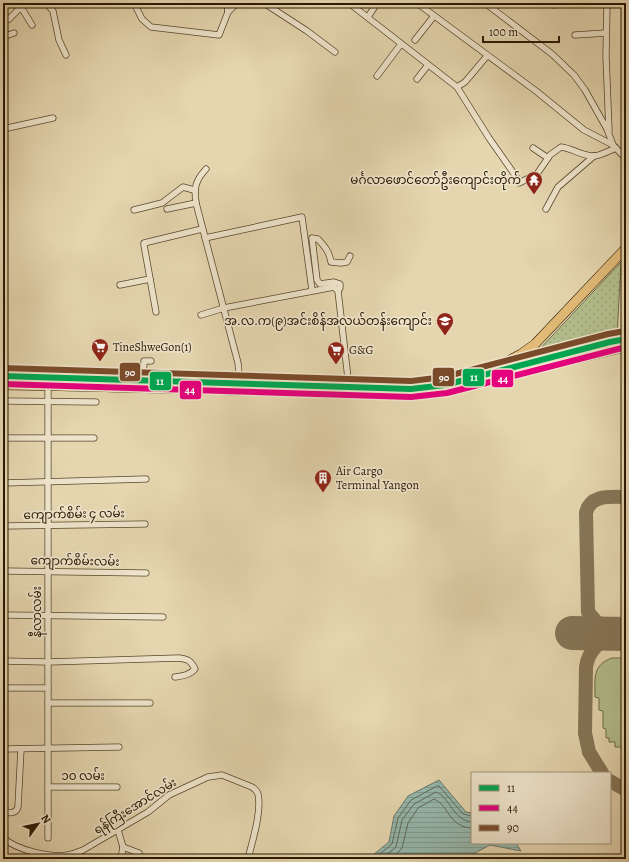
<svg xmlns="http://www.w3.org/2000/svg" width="629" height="862" font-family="Alegreya,'Noto Sans Myanmar',serif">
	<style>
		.green { fill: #b3be8c; stroke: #6e6a47 }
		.park { fill: url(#park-dots); stroke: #6e6a47 }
		.water { fill: url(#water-rules); stroke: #6a7869 }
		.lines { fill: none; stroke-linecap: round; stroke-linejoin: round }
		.shore { stroke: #5f6858; stroke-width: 1 }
		.taxiway { stroke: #867658; stroke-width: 14 }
		.runway { stroke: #867658; stroke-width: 34 }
		.minor-casing { stroke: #57472d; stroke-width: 7 }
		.trunk-casing { stroke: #281702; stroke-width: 10 }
		.minor { stroke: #eee4cb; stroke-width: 5.5 }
		.trunk { stroke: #e2bb78; stroke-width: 9 }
		.bus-1-casing { stroke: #eee4cb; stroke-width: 9 }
		.bus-2-casing { stroke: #eee4cb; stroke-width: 9 }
		.bus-3-casing { stroke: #eee4cb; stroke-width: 9 }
		.bus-1 { stroke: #00a651; stroke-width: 6 }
		.bus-2 { stroke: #e5007d; stroke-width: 6 }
		.bus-3 { stroke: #7a4b2a; stroke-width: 6 }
		.labels { text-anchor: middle; stroke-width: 3.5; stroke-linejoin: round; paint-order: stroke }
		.poi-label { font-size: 12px; fill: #281702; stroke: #eee4cb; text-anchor: start }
		.street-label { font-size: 12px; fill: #281702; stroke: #eee4cb }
		.line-badge { stroke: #eee4cb; stroke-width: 1.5 }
		.badge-label { font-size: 11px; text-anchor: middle; font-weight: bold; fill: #fff }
	</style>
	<defs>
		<pattern id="park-dots" width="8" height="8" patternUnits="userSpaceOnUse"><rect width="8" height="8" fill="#b3be8c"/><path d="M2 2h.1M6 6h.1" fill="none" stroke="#9aa377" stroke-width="1.8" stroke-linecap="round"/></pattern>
		<pattern id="water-rules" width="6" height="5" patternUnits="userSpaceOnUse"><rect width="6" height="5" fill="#96b9ae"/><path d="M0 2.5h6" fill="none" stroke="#819e94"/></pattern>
	</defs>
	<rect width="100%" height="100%" fill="#e5d6af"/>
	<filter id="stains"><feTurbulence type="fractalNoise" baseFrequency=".005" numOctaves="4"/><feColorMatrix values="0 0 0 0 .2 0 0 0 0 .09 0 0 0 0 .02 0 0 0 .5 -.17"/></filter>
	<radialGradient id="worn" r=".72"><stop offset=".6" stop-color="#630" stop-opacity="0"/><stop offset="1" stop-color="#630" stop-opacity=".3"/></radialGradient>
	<path class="green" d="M 612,658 L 626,658 L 626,752 L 625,747 L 615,747 L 615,742 L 609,742 L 609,738 L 606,738 L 606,729 L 603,728 L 603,711 L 599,710 L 599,698 L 595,697 C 595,679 592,665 612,658 Z"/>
	<path class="park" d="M 621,262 L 617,337 L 537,352 Z"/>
	<path class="water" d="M 439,780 L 466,812 L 472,813 L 472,843 L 516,843 L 521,851 L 490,845 L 464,859 L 368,859 L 389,842 L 394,816 L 408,796 Z"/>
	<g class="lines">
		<g class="shore">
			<path d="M 374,859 L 392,844 L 398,818 L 411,800 L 437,786 L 439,786 L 463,814 L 472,816"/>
			<path d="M 382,859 L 396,847 L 402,820 L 414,804 L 436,792 C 451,798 452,820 472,822"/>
			<path d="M 392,859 L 402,848 L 408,823 L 418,808 L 434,799 C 450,806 448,827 472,828"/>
		</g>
		<g class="taxiway">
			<path d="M 615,634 L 600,626 L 588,612 L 586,513 C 590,494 611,497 626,497"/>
			<path d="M 602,773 L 589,752 L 585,733 L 586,667 C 588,651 601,639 615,634"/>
			<path d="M 610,781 L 626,790"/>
		</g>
		<path class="runway" d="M 572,633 L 626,634"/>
		<g class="minor-casing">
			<g id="minor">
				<path d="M 46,3 L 53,11 L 59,40 L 66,55"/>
				<path d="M 134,3 L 142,19 L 151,27 L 219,35 L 228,12 L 227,3"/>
				<path d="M 264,3 L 307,31 L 335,52"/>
				<path d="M 349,3 L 457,87 L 489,138 L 517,178 L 519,183 L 537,174 L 550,155 L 561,147 C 572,148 583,157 595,156 C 601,155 609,151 616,148"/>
				<path d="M 417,3 L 536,91 L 584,130 L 613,145 L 626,159"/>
				<path d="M 485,3 L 552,54 L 574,75 L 585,90 L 607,129 L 613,145"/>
				<path d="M 552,3 L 554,5 L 564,3"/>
				<path d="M 607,3 L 606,56 L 609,131"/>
				<path d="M 21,7 L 32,25"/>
				<path d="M 228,12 L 237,3"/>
				<path d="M 3,17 L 7,20 L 9,19 L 25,3"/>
				<path d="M 368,17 L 377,3"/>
				<path d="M 575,35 L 606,33"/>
				<path d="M 3,37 L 14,33"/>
				<path d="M 415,40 L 434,16"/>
				<path d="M 377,76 L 401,44"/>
				<path d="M 417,79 L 428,65"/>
				<path d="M 457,87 L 465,82 L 487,56"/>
				<path d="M 3,129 L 53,118"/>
				<path d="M 533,148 L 548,158"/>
				<path d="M 206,169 C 195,181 194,188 196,203 L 238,363 L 240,384"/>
				<path d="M 167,209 L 196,203"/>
				<path d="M 546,209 L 558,187 L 594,156"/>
				<path d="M 134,210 L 162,203 L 183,187 L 194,190"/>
				<path d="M 205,238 L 302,217 L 312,290"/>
				<path d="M 120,285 L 150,279"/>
				<path d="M 338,291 L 340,288 L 340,284 L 334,282 L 320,284 L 317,280 L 312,238 L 318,239 C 325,247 329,251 331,262 L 341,263 L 347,262 L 350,256"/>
				<path d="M 156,312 L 144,245 L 144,243 L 202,229"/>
				<path d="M 201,315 L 224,308 L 334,287 L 338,291 L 349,387"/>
				<path d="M 143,379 L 144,361 L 151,361"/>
				<path d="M 3,401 L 96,402"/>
				<path d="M 3,438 L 94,438"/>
				<path d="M 3,483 L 146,479"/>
				<path d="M 3,526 L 145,524"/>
				<path d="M 3,571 L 146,573"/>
				<path d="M 3,615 L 163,617"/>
				<path d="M 3,661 L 48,662 L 179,658 C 188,659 191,661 195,669 C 190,675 182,676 175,677"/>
				<path d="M 3,688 L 48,688"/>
				<path d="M 48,703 L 150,703"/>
				<path d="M 3,749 L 119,747"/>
				<path d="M 48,787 L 117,787"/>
				<path d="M 3,810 C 8,814 16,814 18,807 L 21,749"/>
				<path d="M 118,830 L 123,847 L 121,859"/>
				<path d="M 3,838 C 17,850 50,858 68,855 C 74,854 78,852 83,850 L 148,812 L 169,795 L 208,777 L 222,775 L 252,787 C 255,789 257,791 258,794 C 262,812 252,842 248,859"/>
				<path d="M 48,838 L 48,386"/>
				<path d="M 123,847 L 139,853"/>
			</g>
		</g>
		<g class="trunk-casing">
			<g id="trunk">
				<path d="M 495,368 L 521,354 L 535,344 L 626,248"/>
				<path d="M 516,373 L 626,347"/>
				<path d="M 3,376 C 139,378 275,385 411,389 L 445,385 L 610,342 L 626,339"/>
				<path d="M 3,385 C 109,386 215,391 321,392"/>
			</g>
		</g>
		<use href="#minor" class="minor"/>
		<use href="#trunk" class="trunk"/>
		<g class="bus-1-casing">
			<path id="bus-1" d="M 3,376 L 411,389 L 445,385 L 610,342 L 626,339"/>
		</g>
		<g class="bus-2-casing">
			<path id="bus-2" d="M 3,384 L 411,397 L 447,393 L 626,347"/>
		</g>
		<g class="bus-3-casing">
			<path id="bus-3" d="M 3,368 L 411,381 L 444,377 L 608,334 L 625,331"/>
		</g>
		<use href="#bus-1" class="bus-1"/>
		<use href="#bus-2" class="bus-2"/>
		<use href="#bus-3" class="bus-3"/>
	</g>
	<defs>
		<g id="temple-pin" transform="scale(0.9)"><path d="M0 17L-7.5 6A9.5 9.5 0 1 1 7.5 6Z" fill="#8f2418" stroke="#eee4cb"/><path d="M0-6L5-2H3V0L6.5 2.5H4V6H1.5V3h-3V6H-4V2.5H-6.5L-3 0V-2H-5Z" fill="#fff"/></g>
		<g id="school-pin" transform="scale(0.9)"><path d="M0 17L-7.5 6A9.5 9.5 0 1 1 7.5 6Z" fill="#8f2418" stroke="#eee4cb"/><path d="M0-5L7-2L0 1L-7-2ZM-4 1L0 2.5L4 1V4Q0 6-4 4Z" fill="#fff"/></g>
		<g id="supermarket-pin" transform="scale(0.9)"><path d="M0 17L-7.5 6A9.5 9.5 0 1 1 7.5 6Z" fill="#8f2418" stroke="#eee4cb"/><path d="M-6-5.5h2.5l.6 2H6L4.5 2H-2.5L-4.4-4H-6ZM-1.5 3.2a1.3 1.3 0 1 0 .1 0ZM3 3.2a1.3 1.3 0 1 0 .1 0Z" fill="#fff"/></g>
		<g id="building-pin" transform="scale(0.9)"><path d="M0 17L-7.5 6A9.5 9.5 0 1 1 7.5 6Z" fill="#8f2418" stroke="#eee4cb"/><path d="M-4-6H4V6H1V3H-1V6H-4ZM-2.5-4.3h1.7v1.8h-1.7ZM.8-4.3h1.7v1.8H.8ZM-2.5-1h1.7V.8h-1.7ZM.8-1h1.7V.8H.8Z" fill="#fff"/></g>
	</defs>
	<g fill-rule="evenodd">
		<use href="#temple-pin" x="534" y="180"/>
		<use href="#school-pin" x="445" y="321"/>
		<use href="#supermarket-pin" x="100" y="347"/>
		<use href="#supermarket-pin" x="336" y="350"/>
		<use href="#building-pin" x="323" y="478"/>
	</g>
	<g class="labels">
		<g class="poi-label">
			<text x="521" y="184" text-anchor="end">မင်္ဂလာဖောင်တော်ဦးကျောင်းတိုက်</text>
			<text x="432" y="325" text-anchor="end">အ.လ.က(၉)အင်းစိန်အလယ်တန်းကျောင်း</text>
			<text x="113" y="351">TineShweGon(1)</text>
			<text x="349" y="354">G&amp;G</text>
			<text x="336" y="475">Air Cargo<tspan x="336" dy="14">Terminal Yangon</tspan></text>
		</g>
		<g class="street-label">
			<text transform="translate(74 514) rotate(-1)" y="4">ကျောက်စိမ်း ၄ လမ်း</text>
			<text transform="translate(75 561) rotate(1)" y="4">ကျောက်စိမ်းလမ်း</text>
			<text transform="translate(37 612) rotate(-90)" y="4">နီလာလမ်း</text>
			<text x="83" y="780">၁၀ လမ်း</text>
			<text transform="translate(135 806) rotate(-32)" y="4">ရန်ကြီးအောင်လမ်း</text>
		</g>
	</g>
	<g class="line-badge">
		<rect x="119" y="362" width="22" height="20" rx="4" fill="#7a4b2a"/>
		<rect x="432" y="367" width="23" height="20" rx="4" fill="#7a4b2a"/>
		<rect x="462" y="368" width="23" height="19" rx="4" fill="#00a651"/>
		<rect x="491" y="369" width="23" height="19" rx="4" fill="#e5007d"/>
		<rect x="149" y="371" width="23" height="20" rx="4" fill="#00a651"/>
		<rect x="179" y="380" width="23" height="20" rx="4" fill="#e5007d"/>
	</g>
	<g class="badge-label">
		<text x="130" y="376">90</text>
		<text x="444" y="381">90</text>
		<text x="474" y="381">11</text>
		<text x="503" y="383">44</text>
		<text x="160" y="385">11</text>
		<text x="190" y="394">44</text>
	</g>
	<rect width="629" height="862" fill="none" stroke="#e5d6af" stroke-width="16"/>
	<rect x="4" y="4" width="621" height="854" fill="none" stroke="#281702" stroke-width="2"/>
	<rect x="8" y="8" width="613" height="846" fill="none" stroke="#281702"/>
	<rect x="471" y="772" width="140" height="72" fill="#eee4cb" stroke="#9f927b"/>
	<rect x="479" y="785" width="20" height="6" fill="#00a651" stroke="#9f927b"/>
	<text x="507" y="792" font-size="12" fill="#281702">11</text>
	<rect x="479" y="805" width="20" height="6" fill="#e5007d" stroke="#9f927b"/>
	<text x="507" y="812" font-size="12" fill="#281702">44</text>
	<rect x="479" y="825" width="20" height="6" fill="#7a4b2a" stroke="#9f927b"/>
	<text x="507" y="832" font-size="12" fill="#281702">90</text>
	<g transform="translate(38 824) rotate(57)" stroke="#eee4cb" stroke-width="3" paint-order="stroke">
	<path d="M0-3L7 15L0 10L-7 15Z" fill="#281702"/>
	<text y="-6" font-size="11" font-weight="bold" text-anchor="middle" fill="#281702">N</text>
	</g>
	<path d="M483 36v6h76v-6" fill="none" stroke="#281702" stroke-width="2"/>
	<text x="489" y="36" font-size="12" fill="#281702" stroke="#eee4cb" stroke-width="3" paint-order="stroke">100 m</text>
	<rect width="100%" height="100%" filter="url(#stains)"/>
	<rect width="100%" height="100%" fill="url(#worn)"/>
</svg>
